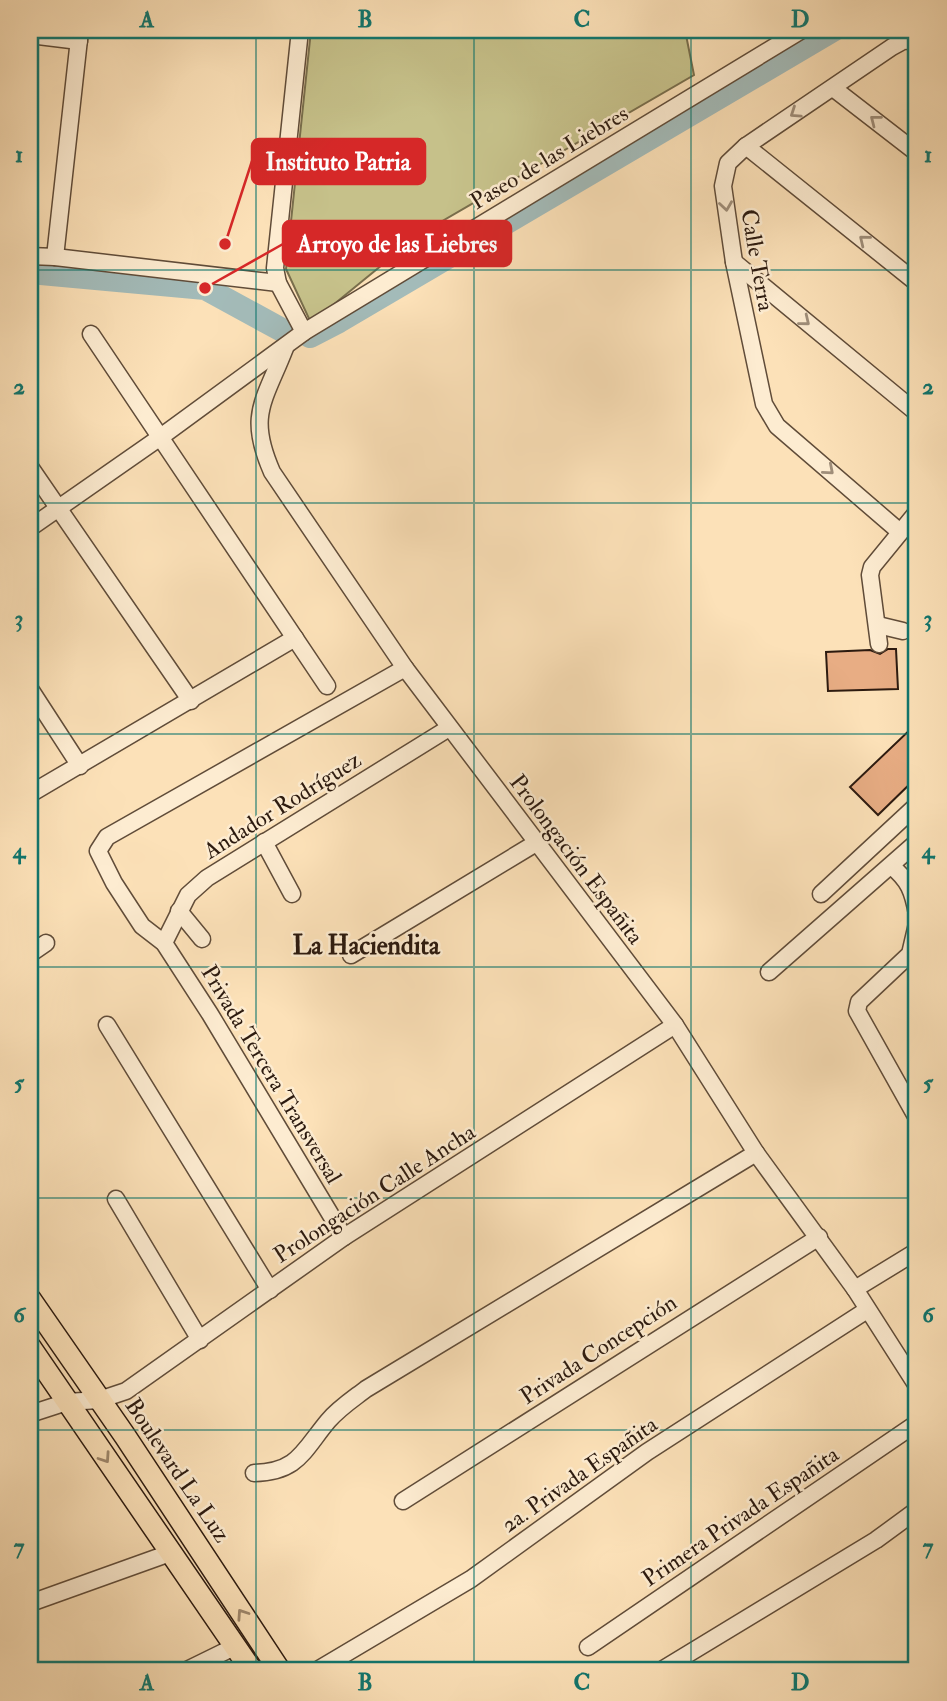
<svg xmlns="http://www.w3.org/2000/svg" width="947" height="1701" font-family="'IM FELL Double Pica',serif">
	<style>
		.green { fill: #c6c18a; stroke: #796e4c; stroke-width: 2 }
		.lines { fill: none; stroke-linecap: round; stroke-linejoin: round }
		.river { stroke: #a3bbb9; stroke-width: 24 }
		.building { fill: #e8ad84; stroke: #2c1a0f; stroke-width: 2 }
		.minor-casing { stroke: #604c39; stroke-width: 19 }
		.major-casing { stroke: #2c1a0f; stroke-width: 24 }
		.minor { stroke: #fdecd1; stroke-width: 16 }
		.major { stroke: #fce1b8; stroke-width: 21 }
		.oneway { stroke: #9f8e7a }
		.oneway2 { stroke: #9e876c }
		.grid { fill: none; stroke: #0f766e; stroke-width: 2; stroke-opacity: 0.55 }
		.labels { text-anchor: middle; stroke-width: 5; stroke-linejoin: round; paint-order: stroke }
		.street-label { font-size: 23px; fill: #2c1a0f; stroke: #fdecd1 }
		.quarter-label { font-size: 26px; font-weight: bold; fill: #2c1a0f; stroke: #fdecd1 }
		.leader { fill: none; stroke: #d62828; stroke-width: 2.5 }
		.callout-dot { fill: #d62828; stroke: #fdecd1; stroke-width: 2.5 }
		.callout { fill: #d62828; stroke: #d62828; stroke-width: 2.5 }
		.callout-label { font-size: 24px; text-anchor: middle; font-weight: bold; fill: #fff }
		.neatline { fill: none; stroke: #0f766e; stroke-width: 2.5 }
		.grid-label { font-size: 23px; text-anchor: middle; font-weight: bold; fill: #0f766e }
	</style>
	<rect width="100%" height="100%" fill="#fce1b8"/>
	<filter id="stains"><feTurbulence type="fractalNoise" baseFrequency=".00286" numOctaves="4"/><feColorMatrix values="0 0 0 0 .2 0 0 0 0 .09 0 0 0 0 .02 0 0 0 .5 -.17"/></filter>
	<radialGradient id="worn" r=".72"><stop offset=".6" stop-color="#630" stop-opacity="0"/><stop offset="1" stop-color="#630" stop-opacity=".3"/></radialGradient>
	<path class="green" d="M 311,30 L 685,30 L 694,75 L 420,234 L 311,323 L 286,269 Z"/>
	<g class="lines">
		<g class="river">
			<path d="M 30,272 L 205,288 L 282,330"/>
			<path d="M 310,336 L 339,321 L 833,30"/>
		</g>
	</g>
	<g class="building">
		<path d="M 888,649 L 896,649 L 898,689 L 828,691 L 826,652 L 870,650 L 880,654 Z"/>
		<path d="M 917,723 L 917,777 L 878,815 L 850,787 Z"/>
	</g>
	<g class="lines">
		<g class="minor-casing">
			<g id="minor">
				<path d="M 300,30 L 275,268 L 278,283 L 304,332"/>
				<path d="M 30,35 L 79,41"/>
				<path d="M 833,88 L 917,153"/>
				<path d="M 746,146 L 917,283"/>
				<path d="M 30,256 L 55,257 L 80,30"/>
				<path d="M 55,257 L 278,283"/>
				<path d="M 734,262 L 917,413"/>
				<path d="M 91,334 L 327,686"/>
				<path d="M 285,348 C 264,402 247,415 272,472 L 405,668 L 675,1025 L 756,1153 L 855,1289 L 917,1386"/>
				<path d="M 30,467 L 191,701"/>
				<path d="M 30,528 L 162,436 L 304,332 L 802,30"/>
				<path d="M 900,532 L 777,426 L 764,404 L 734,262 L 723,186 L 728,163 L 746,146 L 892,47 L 903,41 L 917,40"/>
				<path d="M 878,625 L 903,631"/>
				<path d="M 879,644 L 870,575 L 872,567 L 917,512"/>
				<path d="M 30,689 L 80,766"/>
				<path d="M 30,794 L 295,638"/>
				<path d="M 264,842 L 292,894"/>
				<path d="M 891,866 C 909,880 913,892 917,914"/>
				<path d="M 821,894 L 917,805"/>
				<path d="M 179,911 L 202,939"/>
				<path d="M 917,924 L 910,954 L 859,1002 L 857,1011 L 917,1118"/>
				<path d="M 164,943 L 188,895 L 207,878 L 449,728"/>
				<path d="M 30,954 L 46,943"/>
				<path d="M 351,955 L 536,843"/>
				<path d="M 769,972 L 917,842"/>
				<path d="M 107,1025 L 270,1290"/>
				<path d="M 116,1199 L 200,1340"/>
				<path d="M 344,1237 L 210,1014 L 164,943 L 142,926 L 114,883 L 98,851 L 107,837 L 405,668"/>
				<path d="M 855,1289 L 917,1251"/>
				<path d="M 30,1414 L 67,1402 L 99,1400 L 126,1391 L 344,1237 L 675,1025"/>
				<path d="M 254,1473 C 298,1472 303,1451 328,1421 C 339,1408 353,1399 366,1389 L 756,1153"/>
				<path d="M 403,1501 L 819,1237"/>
				<path d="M 36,1601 L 170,1553"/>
				<path d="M 588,1647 L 917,1423"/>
				<path d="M 185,1671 L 236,1646"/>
				<path d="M 316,1671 L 471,1579 L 647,1452 L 867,1310"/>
				<path d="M 660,1671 L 876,1540 L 917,1510"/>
			</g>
		</g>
		<g class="major-casing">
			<g id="major">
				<path d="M 30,1299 L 125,1436 L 280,1671"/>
				<path d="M 30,1347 L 252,1671"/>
			</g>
		</g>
		<use href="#minor" class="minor"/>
		<use href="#major" class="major"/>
	</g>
	<defs><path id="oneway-chevron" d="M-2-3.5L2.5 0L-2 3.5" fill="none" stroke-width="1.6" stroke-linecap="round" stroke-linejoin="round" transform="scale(1.75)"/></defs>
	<g class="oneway">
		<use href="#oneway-chevron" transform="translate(795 113) rotate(146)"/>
		<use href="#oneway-chevron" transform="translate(875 120) rotate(-142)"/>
		<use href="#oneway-chevron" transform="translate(726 206) rotate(82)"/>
		<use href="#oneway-chevron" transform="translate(864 240) rotate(-141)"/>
		<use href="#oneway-chevron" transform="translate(805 321) rotate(39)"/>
		<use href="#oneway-chevron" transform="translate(829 470) rotate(41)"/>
	</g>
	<g class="oneway2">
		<use href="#oneway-chevron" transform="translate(105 1458) rotate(56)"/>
		<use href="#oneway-chevron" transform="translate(242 1614) rotate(-124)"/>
	</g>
	<path class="grid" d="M 256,30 L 256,1671M 474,30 L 474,1671M 691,30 L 691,1671M 30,270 L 917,270M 30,503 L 917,503M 30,734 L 917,734M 30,967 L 917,967M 30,1198 L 917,1198M 30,1430 L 917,1430"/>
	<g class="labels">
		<g class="street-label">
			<text transform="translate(549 157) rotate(-31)" y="8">Paseo de las Liebres</text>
			<text transform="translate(758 260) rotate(80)" y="8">Calle Terra</text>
			<text transform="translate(282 805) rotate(-32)" y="8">Andador Rodríguez</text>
			<text transform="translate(577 859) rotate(53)" y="8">Prolongación Españita</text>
			<text transform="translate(272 1074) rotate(59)" y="8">Privada Tercera Transversal</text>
			<text transform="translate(374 1193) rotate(-33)" y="8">Prolongación Calle Ancha</text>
			<text transform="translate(598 1349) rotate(-33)" y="8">Privada Concepción</text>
			<text transform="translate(178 1470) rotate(56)" y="8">Boulevard La Luz</text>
			<text transform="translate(579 1474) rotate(-35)" y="8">2a. Privada Españita</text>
			<text transform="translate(740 1516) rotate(-34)" y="8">Primera Privada Españita</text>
		</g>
		<g class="quarter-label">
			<text x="366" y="954">La Haciendita</text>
		</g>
	</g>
	<path class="leader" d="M225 244L252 161M205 288L283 244"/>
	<g class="callout-dot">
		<circle cx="225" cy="244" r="7"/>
		<circle cx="205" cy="288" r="7"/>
	</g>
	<g class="callout">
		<rect x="252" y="139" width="173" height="45" rx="7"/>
		<rect x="283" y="221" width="228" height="45" rx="7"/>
	</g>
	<g class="callout-label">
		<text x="338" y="170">Instituto Patria</text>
		<text x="397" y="252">Arroyo de las Liebres</text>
	</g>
	<rect width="947" height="1701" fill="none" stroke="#fce1b8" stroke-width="77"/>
	<rect x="38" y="38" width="870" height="1624" class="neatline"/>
	<g class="grid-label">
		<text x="147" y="27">A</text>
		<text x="365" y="27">B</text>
		<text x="582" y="27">C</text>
		<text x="800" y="27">D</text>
		<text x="19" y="162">1</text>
		<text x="928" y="162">1</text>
		<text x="19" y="394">2</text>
		<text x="928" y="394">2</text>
		<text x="19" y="626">3</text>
		<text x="928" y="626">3</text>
		<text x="19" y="858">4</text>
		<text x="928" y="858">4</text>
		<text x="19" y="1090">5</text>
		<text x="928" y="1090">5</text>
		<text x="19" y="1322">6</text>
		<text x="928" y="1322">6</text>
		<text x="19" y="1554">7</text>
		<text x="928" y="1554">7</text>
		<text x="147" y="1690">A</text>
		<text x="365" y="1690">B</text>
		<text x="582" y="1690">C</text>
		<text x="800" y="1690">D</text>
	</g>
	<rect width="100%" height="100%" filter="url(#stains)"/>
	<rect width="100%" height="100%" fill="url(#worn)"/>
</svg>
